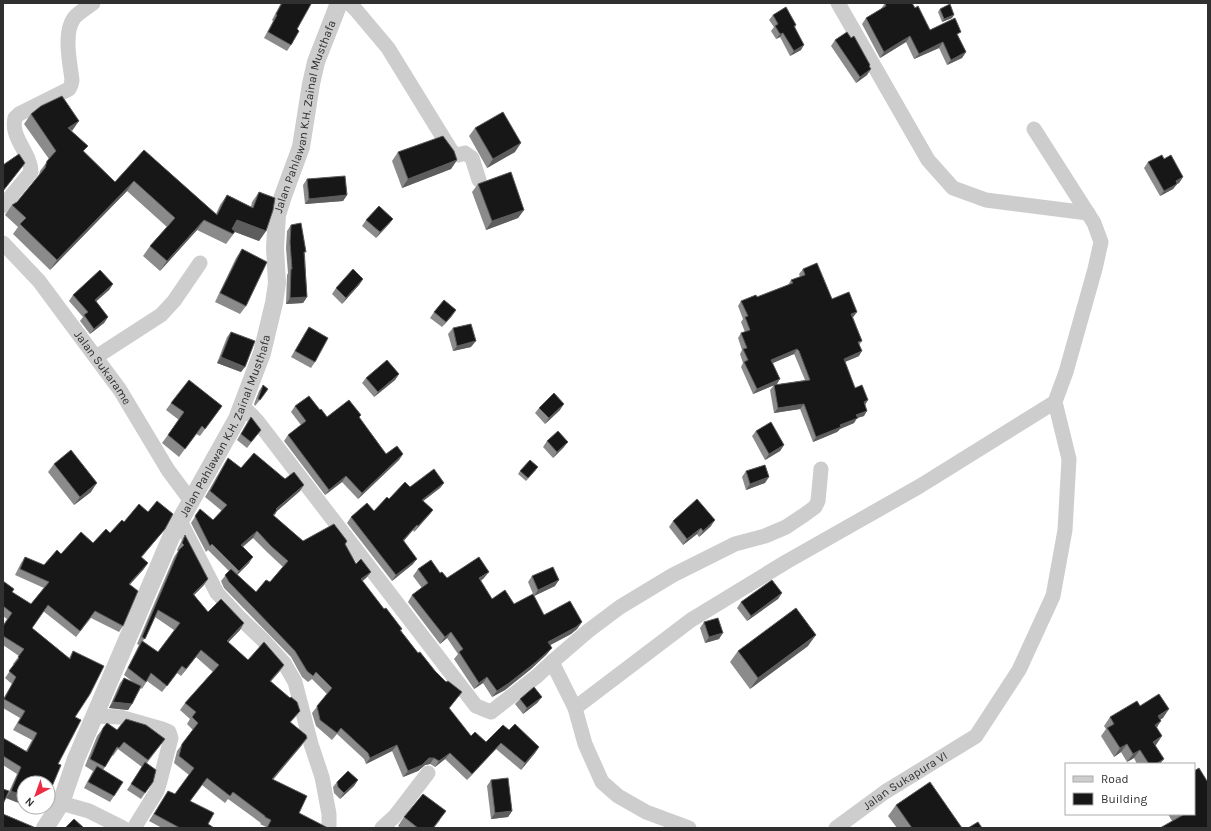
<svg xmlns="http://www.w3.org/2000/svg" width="1211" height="831" font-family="Karla,sans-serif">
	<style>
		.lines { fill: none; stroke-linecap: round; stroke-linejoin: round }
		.minor { stroke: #cdcdcd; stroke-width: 15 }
		.tertiary { stroke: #cdcdcd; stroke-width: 18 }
		.wall { fill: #8b8b8b; fill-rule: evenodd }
		.shaded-wall { fill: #5d5d5d }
		.building { fill: #171717; stroke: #5d5d5d }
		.labels { text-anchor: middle; stroke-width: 4; stroke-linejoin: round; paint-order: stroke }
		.street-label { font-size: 12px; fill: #303030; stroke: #fff }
	</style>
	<rect width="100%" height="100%" fill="#fff"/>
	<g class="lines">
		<g class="minor">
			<path d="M 349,3 L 356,10 L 388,48 L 452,152 L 458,155 L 465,153 L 472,158 L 479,180"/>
			<path d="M 838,3 L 928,160 L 953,188 L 986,200 L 1088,213"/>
			<path d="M 3,206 L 31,172 C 31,153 10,138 15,118 L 19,114 L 69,89 L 71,85 L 72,80 C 70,63 63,33 74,18 C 79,12 87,8 93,3"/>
			<path id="s1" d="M 3,243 L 39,281 L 120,390 L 168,470 L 191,501"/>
			<path d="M 96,357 L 161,315 L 174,301 L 200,263"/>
			<path d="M 242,405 L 258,422 L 476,706 L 491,712 L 537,676 L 552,662 L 575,708 L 691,620 L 786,562 L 920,486 L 1055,402 L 1066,372 L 1095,269 L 1101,242 L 1094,223 L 1034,129"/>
			<path d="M 180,521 L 217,593 L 240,618 L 264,641 L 284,663 L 295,682 L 311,744 L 322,777 L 329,814 L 329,828"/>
			<path d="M 552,662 L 588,631 L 620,607 L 673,575 L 735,544 L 765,536 L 786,527 L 804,515 L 815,507 L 818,501 L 821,469"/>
			<path d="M 575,708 L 585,744 L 602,782 L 618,796 L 646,812 L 689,828"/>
			<path d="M 94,716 L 120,717 L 162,729 L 169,732 L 171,738 L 160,781 L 157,791 L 134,828"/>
			<path d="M 61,803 L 89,811 L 123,828"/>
			<path d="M 382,828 L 395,816 L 428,773"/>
			<path id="s2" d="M 836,828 L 885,792 L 976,736 L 1019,670 L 1053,596 L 1065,530 L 1069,459 L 1055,402"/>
		</g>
		<path class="tertiary" id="s3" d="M 45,828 L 61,803 L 76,759 L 172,535 L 237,419 L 262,353 L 274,303 L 277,283 L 275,248 L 277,215 L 283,196 L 301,147 L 311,84 L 316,62 L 339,3"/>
	</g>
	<g class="wall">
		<path d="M 281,3 L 310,3 L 297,29 L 291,45 L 287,51 L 264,38 L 273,21 L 272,20 Z"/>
		<path d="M 885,3 L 930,30 L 958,36 L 966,52 L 962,58 L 947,65 L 939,48 L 914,59 L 906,42 L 880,58 L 862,24 L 866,18 L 881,9 Z"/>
		<path d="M 940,9 L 952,18 L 942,22 L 938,12 Z"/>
		<path d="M 773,15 L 796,25 L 795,28 L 801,50 L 790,56 L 780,37 L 776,39 L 771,31 L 774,27 L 769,20 Z"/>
		<path d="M 851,38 L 870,65 L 869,66 L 867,75 L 856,83 L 831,46 L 835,40 Z"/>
		<path d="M 31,114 L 71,131 L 84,151 L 115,182 L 144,150 L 216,214 L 220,205 L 227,195 L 251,207 L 252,202 L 259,192 L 266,231 L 259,241 L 235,232 L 226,244 L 197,230 L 160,271 L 143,256 L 150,246 L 167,227 L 127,191 L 50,270 L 13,234 L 18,227 L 5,215 L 12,205 L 17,202 L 39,175 L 40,171 L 49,159 L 24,124 Z"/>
		<path d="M 475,128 L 515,152 L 487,168 L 469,136 Z"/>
		<path d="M 398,152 L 457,160 L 451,169 L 402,188 L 392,161 Z"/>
		<path d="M 1148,162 L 1183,177 L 1179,183 L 1177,184 L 1173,189 L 1160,196 L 1144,168 Z"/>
		<path d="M 307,179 L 347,195 L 343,201 L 305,204 L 303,185 Z"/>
		<path d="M 478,184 L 524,210 L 518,218 L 486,230 L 472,192 Z"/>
		<path d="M 393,219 L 389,224 L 376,238 L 362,226 L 366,220 Z"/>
		<path d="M 291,225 L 305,254 L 307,297 L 303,303 L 286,304 L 287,275 L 288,273 L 286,248 L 287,231 Z"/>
		<path d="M 242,249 L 246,306 L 240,314 L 215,302 L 236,258 Z"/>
		<path d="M 803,269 L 832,299 L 857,312 L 853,317 L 862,341 L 859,345 L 859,356 L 845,362 L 855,388 L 865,404 L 864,416 L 857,418 L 854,423 L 840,429 L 837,432 L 813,442 L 800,409 L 774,413 L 770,390 L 774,385 L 753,394 L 741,367 L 743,363 L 740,354 L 742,350 L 738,338 L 741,333 L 745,332 L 741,322 L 743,319 L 738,306 L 741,301 L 757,297 L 788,285 L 791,280 L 800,277 L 799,274 ZM 794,354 L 795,356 L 805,380 L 774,385 L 777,384 L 773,363 Z"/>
		<path d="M 363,279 L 359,285 L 342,304 L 332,294 L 336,288 Z"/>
		<path d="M 113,284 L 109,290 L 96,301 L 108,317 L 104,323 L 90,334 L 80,321 L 83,317 L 69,301 L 73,295 Z"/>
		<path d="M 434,312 L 452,316 L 442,327 L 430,318 Z"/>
		<path d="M 309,327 L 315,362 L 311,368 L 291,357 L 305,333 Z"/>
		<path d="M 453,328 L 471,347 L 453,351 L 448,334 Z"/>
		<path d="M 231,332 L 241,372 L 217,363 L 227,337 Z"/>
		<path d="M 399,374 L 395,380 L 374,397 L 362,383 L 366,378 Z"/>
		<path d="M 263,385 L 264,395 L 255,406 L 254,404 L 259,391 Z"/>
		<path d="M 171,403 L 222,406 L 200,436 L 196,434 L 179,457 L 162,443 L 179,420 L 166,410 Z"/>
		<path d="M 295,406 L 320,410 L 327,417 L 359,417 L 386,454 L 403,454 L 399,460 L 358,499 L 342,482 L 325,495 L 284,441 L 288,435 L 301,425 L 291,412 Z"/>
		<path d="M 539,408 L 560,410 L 545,424 L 535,413 Z"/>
		<path d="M 251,417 L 261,430 L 247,448 L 237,440 L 247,423 Z"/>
		<path d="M 756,431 L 784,445 L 780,451 L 765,460 L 752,436 Z"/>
		<path d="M 547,441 L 564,447 L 553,458 L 543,447 Z"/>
		<path d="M 228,458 L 241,468 L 285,479 L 300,491 L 277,511 L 274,516 L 303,541 L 347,541 L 345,545 L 356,564 L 371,572 L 366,578 L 362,581 L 384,609 L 402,629 L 401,631 L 418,653 L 435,671 L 457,698 L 449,709 L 471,736 L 486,742 L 509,730 L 539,747 L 535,753 L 521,770 L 496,749 L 467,780 L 445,759 L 435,767 L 430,764 L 425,765 L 418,771 L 403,777 L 392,751 L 366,764 L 364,759 L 337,734 L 332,740 L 316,726 L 312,713 L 327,694 L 312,679 L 308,682 L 302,677 L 291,657 L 224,588 L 221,581 L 229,571 L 208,550 L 206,552 L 191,523 L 200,509 L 213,520 L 222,511 L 205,497 L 224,464 ZM 253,538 L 267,552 L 283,567 L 270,582 L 256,592 L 237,575 L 249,563 L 243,547 Z"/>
		<path d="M 54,464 L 91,492 L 74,505 L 48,472 Z"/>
		<path d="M 536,470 L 526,481 L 518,474 L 520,471 Z"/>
		<path d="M 746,471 L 765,483 L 746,490 L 742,477 Z"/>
		<path d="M 444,483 L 440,488 L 423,501 L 433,510 L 429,515 L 414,532 L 413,530 L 404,541 L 413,564 L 392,581 L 347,523 L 351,517 L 374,511 L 389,499 L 410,487 Z"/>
		<path d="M 673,521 L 711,526 L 699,537 L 697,534 L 683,545 L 669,527 Z"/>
		<path d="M 124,522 L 165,529 L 160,535 L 142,557 L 148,563 L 143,570 L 130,584 L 123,626 L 119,632 L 91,618 L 76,637 L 43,611 L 32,628 L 69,658 L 73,651 L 24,783 L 24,805 L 6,798 L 17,774 L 3,765 L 3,738 L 26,751 L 32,740 L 13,730 L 20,718 L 3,708 L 3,699 L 12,684 L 5,678 L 14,665 L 13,664 L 19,656 L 3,645 L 3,625 L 7,619 L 3,616 L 3,581 L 12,592 L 31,604 L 44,588 L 15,575 L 21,563 L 25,557 L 44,565 L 61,554 L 93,543 L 110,533 Z"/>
		<path d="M 185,535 L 208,579 L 203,586 L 194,595 L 208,612 L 244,623 L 240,630 L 228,642 L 248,660 L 284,665 L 279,672 L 271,681 L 300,711 L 291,722 L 302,745 L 273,780 L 299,813 L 328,828 L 265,828 L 266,827 L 260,824 L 261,823 L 228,799 L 225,803 L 202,785 L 190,801 L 208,824 L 214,828 L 162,828 L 149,821 L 168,791 L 175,794 L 189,775 L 174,763 L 177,751 L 193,730 L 187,724 L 190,719 L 180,710 L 185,703 L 213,672 L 196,657 L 181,676 L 177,673 L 162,692 L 147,681 L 142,689 L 141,688 L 128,710 L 109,708 L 120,683 L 124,678 L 133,682 L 124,675 L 139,645 L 137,644 L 174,557 L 178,551 L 177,550 L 181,542 ZM 155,617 L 174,630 L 158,652 L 143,641 Z"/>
		<path d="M 418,569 L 447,578 L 484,578 L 481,581 L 492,599 L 514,604 L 544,615 L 582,622 L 577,629 L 571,634 L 550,645 L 547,654 L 531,669 L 505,690 L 492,697 L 483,683 L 474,689 L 454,659 L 458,654 L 447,638 L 440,644 L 408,602 L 412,595 L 422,588 L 413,576 Z"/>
		<path d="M 532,576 L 555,586 L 534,596 L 528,582 Z"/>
		<path d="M 782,593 L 778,599 L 747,621 L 737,608 L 741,602 Z"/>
		<path d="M 704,622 L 719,639 L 705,643 L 700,628 Z"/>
		<path d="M 808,646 L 750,689 L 730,662 L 738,651 Z"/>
		<path d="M 542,697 L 537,703 L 523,714 L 515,704 L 520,699 Z"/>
		<path d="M 1140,706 L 1163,718 L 1160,719 L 1157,728 L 1156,745 L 1155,745 L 1160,764 L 1137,764 L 1134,758 L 1127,762 L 1121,752 L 1114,757 L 1101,736 L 1106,729 L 1104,726 L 1110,717 Z"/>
		<path d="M 107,723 L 117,730 L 165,739 L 147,763 L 145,793 L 141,799 L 127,790 L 142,767 L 118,749 L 113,756 L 112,755 L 103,770 L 114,796 L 110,802 L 84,788 L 93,771 L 85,766 L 97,736 Z"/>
		<path d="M 358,780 L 354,786 L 340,799 L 334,793 L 333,787 L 337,782 Z"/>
		<path d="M 491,780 L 512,811 L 508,817 L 491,819 L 487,786 Z"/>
		<path d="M 1207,781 L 1208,828 L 1172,821 L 1168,814 L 1194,814 Z"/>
		<path d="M 896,805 L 962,828 L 897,828 L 888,816 Z"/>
		<path d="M 404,817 L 440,820 L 434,828 L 401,828 L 398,826 Z"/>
	</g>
	<g class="shaded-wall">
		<path d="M 954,15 L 952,18 L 942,22 L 944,19 Z"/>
		<path d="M 783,33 L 780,37 L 776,39 L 780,34 Z"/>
		<path d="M 910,36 L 906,42 L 880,58 L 884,52 Z"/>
		<path d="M 943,42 L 939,48 L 914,59 L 919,54 Z"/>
		<path d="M 804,45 L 801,50 L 790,56 L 794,51 Z"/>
		<path d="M 966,52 L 962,58 L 947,65 L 951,60 Z"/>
		<path d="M 871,69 L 867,75 L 856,83 L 860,77 Z"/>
		<path d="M 79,121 L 72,131 L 68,128 Z"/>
		<path d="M 521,143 L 515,152 L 487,168 L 493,159 Z"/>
		<path d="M 457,160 L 451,169 L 402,188 L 408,179 Z"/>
		<path d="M 1183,177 L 1179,183 L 1177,184 L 1173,189 L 1160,196 L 1164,191 L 1176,181 Z"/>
		<path d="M 134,181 L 127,191 L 50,270 L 57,260 Z"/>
		<path d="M 347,195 L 343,201 L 305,204 L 309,199 Z"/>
		<path d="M 524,210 L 518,218 L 486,230 L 492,221 Z"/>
		<path d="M 393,219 L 389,224 L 376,238 L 380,232 Z"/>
		<path d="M 204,220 L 197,230 L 160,271 L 167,261 Z"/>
		<path d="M 237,220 L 266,231 L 259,241 L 230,230 Z"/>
		<path d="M 363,279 L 359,285 L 342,304 L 346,298 Z"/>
		<path d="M 113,284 L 109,290 L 91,306 L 95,300 Z"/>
		<path d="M 307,297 L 303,303 L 286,304 L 290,298 Z"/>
		<path d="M 456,310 L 452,316 L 442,327 L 446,322 Z"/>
		<path d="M 857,312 L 853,317 L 848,319 L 851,314 Z"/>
		<path d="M 108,317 L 104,323 L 90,334 L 94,329 Z"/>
		<path d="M 476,341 L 471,347 L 453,351 L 457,346 Z"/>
		<path d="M 797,349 L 794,354 L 768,365 L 771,360 Z"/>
		<path d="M 862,351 L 859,356 L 840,364 L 844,359 Z"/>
		<path d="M 221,357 L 245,367 L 241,372 L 217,363 Z"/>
		<path d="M 399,374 L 395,380 L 374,397 L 378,392 Z"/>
		<path d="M 780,379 L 777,384 L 753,394 L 757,389 Z"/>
		<path d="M 868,400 L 865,405 L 864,402 Z"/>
		<path d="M 564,404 L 560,410 L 545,424 L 549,418 Z"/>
		<path d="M 804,404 L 800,409 L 774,413 L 778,408 Z"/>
		<path d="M 867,411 L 864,416 L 857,418 L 854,423 L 840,429 L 837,432 L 813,442 L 816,437 L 840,425 L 856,415 Z"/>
		<path d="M 568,442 L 564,447 L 553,458 L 557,452 Z"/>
		<path d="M 784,445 L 780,451 L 765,460 L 769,454 Z"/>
		<path d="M 403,454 L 399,460 L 358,499 L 362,493 Z"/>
		<path d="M 346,476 L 342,482 L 325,495 L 329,490 Z"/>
		<path d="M 769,477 L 765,483 L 746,490 L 750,484 Z"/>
		<path d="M 97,483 L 91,492 L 74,505 L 80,497 Z"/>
		<path d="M 444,483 L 440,488 L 418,505 L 422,500 Z"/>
		<path d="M 304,485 L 300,491 L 277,511 L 273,517 L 268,521 L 276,509 Z"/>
		<path d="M 433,510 L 429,515 L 414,532 L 418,526 Z"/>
		<path d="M 715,520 L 711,526 L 699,537 L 703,531 Z"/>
		<path d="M 417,525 L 413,530 L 399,546 L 403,540 Z"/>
		<path d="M 701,528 L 697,534 L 683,545 L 687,539 Z"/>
		<path d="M 257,531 L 253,538 L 237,551 L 241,545 Z"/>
		<path d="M 253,557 L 249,563 L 235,577 L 239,571 Z"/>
		<path d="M 417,559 L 413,564 L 392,581 L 396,575 Z"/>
		<path d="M 148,563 L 143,570 L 125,590 L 129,584 Z"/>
		<path d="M 371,572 L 366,578 L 357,586 L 361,579 Z"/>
		<path d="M 489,572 L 484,578 L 474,585 L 479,578 Z"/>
		<path d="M 208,579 L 203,586 L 188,601 L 193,594 Z"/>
		<path d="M 559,580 L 555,586 L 534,596 L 538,590 Z"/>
		<path d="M 782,593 L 778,599 L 747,621 L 751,616 Z"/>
		<path d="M 582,622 L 577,629 L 571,634 L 543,649 L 548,642 Z"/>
		<path d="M 244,623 L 240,630 L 223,648 L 227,641 Z"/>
		<path d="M 451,632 L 447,638 L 440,644 L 445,637 Z"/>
		<path d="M 723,633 L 719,639 L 705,643 L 709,637 Z"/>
		<path d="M 816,635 L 808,646 L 750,689 L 758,678 Z"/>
		<path d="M 552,648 L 547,654 L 531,669 L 505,690 L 492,697 L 497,691 Z"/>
		<path d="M 201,650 L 196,657 L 181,676 L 186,669 Z"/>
		<path d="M 284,665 L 279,672 L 265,688 L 270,681 Z"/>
		<path d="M 487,677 L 483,683 L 474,689 L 479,683 Z"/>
		<path d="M 542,697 L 537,703 L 523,714 L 527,708 Z"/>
		<path d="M 113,702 L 132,704 L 128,710 L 109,708 Z"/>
		<path d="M 1169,709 L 1163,718 L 1152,725 L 1158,716 Z"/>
		<path d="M 1161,721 L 1155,730 L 1155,725 Z"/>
		<path d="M 1162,736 L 1156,745 L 1147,750 L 1153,742 Z"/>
		<path d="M 307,738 L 302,745 L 267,786 L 272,779 Z"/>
		<path d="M 501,743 L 496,749 L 467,780 L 472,774 Z"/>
		<path d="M 1127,744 L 1121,752 L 1114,757 L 1120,748 Z"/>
		<path d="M 397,745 L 392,751 L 366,764 L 370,758 Z"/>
		<path d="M 539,747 L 535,753 L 521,770 L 525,763 Z"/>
		<path d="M 1140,750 L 1134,758 L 1127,762 L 1133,754 Z"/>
		<path d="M 450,753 L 445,759 L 435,767 L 439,761 Z"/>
		<path d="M 429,758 L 434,758 L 430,764 L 425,765 L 418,771 L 403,777 L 408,771 Z"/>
		<path d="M 1164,759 L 1160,764 L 1156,764 Z"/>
		<path d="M 358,780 L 354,786 L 340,799 L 344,793 Z"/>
		<path d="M 11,791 L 24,796 L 24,805 L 6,798 Z"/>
		<path d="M 29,807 L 43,807 L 40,811 Z"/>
		<path d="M 512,811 L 508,817 L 491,819 L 495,813 Z"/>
	</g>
	<g class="building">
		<path d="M 282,3 L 310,3 L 311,4 L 297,29 L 299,31 L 291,45 L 268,32 L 277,15 L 276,14 Z"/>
		<path d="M 885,3 L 912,3 L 915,8 L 918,6 L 930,30 L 955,18 L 961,32 L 957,34 L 966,52 L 951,60 L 943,42 L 919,54 L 910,36 L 884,52 L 866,18 L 886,6 Z"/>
		<path d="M 950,4 L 954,15 L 944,19 L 940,9 Z"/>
		<path d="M 786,7 L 796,25 L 794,26 L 804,45 L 794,51 L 783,33 L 780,34 L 775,26 L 778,24 L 773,15 Z"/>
		<path d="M 847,32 L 851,38 L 854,36 L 870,65 L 869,66 L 871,69 L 860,77 L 835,40 Z"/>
		<path d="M 62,96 L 79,121 L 68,128 L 88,146 L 83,151 L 115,182 L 144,150 L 217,215 L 227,195 L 253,208 L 259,192 L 275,198 L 273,210 L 266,231 L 237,220 L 232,229 L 235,231 L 233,234 L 204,220 L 167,261 L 150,246 L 175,218 L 134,181 L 57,260 L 20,224 L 26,218 L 12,205 L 17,202 L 45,168 L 47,161 L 56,151 L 31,114 L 41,106 Z"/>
		<path d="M 503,112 L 521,143 L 493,159 L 475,128 Z"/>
		<path d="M 443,136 L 454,151 L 457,160 L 408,179 L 398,152 Z"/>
		<path d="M 19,154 L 25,163 L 3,191 L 3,165 Z"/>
		<path d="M 1162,155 L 1164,159 L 1171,155 L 1183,177 L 1176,181 L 1177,184 L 1164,191 L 1148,162 Z"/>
		<path d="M 511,172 L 524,210 L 492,221 L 478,184 Z"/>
		<path d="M 345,176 L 347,195 L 309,199 L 307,179 Z"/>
		<path d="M 379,206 L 393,219 L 380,232 L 366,220 Z"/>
		<path d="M 301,223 L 306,252 L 304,252 L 307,297 L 290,298 L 291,269 L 292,269 L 290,242 L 291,225 Z"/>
		<path d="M 242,249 L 267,262 L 246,306 L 220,293 Z"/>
		<path d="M 817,263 L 832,299 L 849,292 L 857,312 L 851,314 L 862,341 L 858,342 L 862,351 L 844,359 L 855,388 L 862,385 L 868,400 L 864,402 L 867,411 L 856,415 L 858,418 L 840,425 L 841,427 L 816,437 L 804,404 L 778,408 L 774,385 L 810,380 L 799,351 L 797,349 L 771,360 L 780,379 L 757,389 L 744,362 L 748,360 L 743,349 L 747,348 L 741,333 L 750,330 L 745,317 L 748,316 L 741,301 L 756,295 L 757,297 L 793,283 L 791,280 L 805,275 L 803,269 Z"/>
		<path d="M 353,269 L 363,279 L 346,298 L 336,288 Z"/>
		<path d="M 100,270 L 113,284 L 95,300 L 108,317 L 94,329 L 84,315 L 88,312 L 73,295 Z"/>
		<path d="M 444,300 L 456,310 L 446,322 L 434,312 Z"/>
		<path d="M 471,324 L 476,341 L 457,346 L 453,328 Z"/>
		<path d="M 309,327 L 328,338 L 315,362 L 295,351 Z"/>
		<path d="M 231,332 L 255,341 L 245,367 L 221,357 Z"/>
		<path d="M 387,360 L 399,374 L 378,392 L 366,378 Z"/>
		<path d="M 189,380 L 222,406 L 205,429 L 202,426 L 185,449 L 168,435 L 184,412 L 171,403 Z"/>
		<path d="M 263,385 L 268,389 L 260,400 L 258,399 Z"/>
		<path d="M 554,393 L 564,404 L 549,418 L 539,408 Z"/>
		<path d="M 309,396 L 320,410 L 321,409 L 327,417 L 349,400 L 361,415 L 359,417 L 386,454 L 397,446 L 403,454 L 362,493 L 346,476 L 329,490 L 288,435 L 306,421 L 295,406 Z"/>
		<path d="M 251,417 L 261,430 L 251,442 L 241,434 Z"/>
		<path d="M 771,422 L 784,445 L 769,454 L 756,431 Z"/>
		<path d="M 558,431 L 568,442 L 557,452 L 547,441 Z"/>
		<path d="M 71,450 L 97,483 L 80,497 L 54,464 Z"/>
		<path d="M 254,453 L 285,479 L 294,472 L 304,485 L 276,509 L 277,510 L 273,515 L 303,541 L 334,524 L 347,541 L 345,544 L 356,564 L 361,559 L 371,572 L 361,579 L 384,609 L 386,608 L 402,629 L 400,630 L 418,653 L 420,652 L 435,671 L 446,682 L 448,681 L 462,692 L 449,708 L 471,736 L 475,732 L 486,742 L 503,725 L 509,730 L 515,724 L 539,747 L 525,763 L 501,743 L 472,774 L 450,753 L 439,761 L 434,758 L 429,758 L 422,765 L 408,771 L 397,745 L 370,758 L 368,753 L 341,728 L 337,733 L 320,720 L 317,706 L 332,688 L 316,672 L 313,676 L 307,671 L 295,651 L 229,582 L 225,575 L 231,569 L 256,592 L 266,580 L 270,582 L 288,561 L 271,546 L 257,531 L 241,545 L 253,557 L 239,571 L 212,544 L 210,546 L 195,516 L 200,509 L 213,520 L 227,505 L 210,491 L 228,458 L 241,468 Z"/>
		<path d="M 530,460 L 538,467 L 528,478 L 520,471 Z"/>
		<path d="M 765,465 L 769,477 L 750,484 L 746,471 Z"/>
		<path d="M 434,469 L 444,483 L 422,500 L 433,510 L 418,526 L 417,525 L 403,540 L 417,559 L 396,575 L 351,517 L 367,503 L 374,511 L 387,497 L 389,499 L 405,482 L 410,487 Z"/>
		<path d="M 697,499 L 715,520 L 703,531 L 701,528 L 687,539 L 673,521 Z"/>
		<path d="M 157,501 L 173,514 L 165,529 L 141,557 L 148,563 L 129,584 L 138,591 L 123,626 L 95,611 L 80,631 L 48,605 L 32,628 L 70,659 L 73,651 L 104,666 L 90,694 L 75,717 L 81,720 L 58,764 L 61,765 L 48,796 L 48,783 L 24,783 L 24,796 L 11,791 L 21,767 L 3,756 L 3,738 L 27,752 L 37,733 L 18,723 L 25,711 L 4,699 L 16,677 L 9,671 L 19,658 L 18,657 L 24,649 L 3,636 L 3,626 L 12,613 L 3,606 L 3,581 L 14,589 L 12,592 L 31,604 L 49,582 L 20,569 L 25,557 L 44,565 L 57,550 L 61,554 L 81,532 L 93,543 L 106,529 L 110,533 L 122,520 L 124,522 L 139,504 L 148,512 Z"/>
		<path d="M 185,535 L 208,579 L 193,594 L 208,612 L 221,599 L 244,623 L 227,641 L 248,660 L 264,642 L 284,665 L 270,681 L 290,698 L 291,697 L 297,702 L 300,711 L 290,722 L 306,735 L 307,738 L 272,779 L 307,796 L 299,813 L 328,828 L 267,828 L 271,820 L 265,817 L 265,816 L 233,792 L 230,796 L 207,778 L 190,801 L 214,813 L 208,824 L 214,828 L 180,828 L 154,814 L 168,791 L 175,794 L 194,768 L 179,756 L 182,744 L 198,723 L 192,717 L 196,712 L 185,703 L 219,665 L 201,650 L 186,669 L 182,666 L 167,686 L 151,673 L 146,682 L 128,668 L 142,641 L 158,652 L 180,623 L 158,610 L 145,639 L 142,637 L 179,550 L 184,545 L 182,543 Z"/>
		<path d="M 479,557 L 489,572 L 479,578 L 492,599 L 505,590 L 514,604 L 533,594 L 544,615 L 570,601 L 582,622 L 576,627 L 548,642 L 552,648 L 536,662 L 509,683 L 497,691 L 487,677 L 479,683 L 459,652 L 463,649 L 451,632 L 445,637 L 412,595 L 428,583 L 418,569 L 431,560 L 440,573 L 442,572 L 447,578 Z"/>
		<path d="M 553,567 L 559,580 L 538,590 L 532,576 Z"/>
		<path d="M 772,580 L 782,593 L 751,616 L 741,602 Z"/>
		<path d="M 796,608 L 816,635 L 758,678 L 738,651 Z"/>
		<path d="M 718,618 L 723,633 L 709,637 L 704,622 Z"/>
		<path d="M 124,678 L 141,686 L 132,704 L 113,702 Z"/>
		<path d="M 534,687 L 542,697 L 527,708 L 520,699 Z"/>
		<path d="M 1159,694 L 1169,709 L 1158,716 L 1161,721 L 1155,725 L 1162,736 L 1153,742 L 1164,759 L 1156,764 L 1149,764 L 1140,750 L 1133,754 L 1127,744 L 1120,748 L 1107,728 L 1114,724 L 1110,717 L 1137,701 L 1140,706 Z"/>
		<path d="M 126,719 L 146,725 L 165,739 L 148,760 L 124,742 L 119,748 L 117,747 L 105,767 L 90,759 L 103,728 L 107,723 L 117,730 Z"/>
		<path d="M 145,762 L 156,770 L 153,782 L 145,793 L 131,784 Z"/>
		<path d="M 97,766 L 123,782 L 114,796 L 88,782 Z"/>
		<path d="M 1199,768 L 1207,781 L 1208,780 L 1208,828 L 1160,828 L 1183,815 L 1182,814 L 1194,814 L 1194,771 Z"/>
		<path d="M 348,771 L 358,780 L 344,793 L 338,787 L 337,782 Z"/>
		<path d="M 508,778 L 512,811 L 495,813 L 491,780 Z"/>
		<path d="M 930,782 L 962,828 L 912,828 L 896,805 Z"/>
		<path d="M 3,789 L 9,791 L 3,804 Z"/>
		<path d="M 423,794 L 446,811 L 433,828 L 418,828 L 404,817 Z"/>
		<path d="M 3,814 L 36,828 L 3,828 Z"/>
		<path d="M 74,819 L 84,828 L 65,828 Z"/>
		<path d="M 978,822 L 982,828 L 968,828 Z"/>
	</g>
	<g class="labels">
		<g class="street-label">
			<text dy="4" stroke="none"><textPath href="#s3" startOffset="766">Jalan Pahlawan K.H. Zainal Musthafa</textPath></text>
			<text dy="4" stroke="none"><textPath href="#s1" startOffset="160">Jalan Sukarame</textPath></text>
			<text dy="4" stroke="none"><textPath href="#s3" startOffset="442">Jalan Pahlawan K.H. Zainal Musthafa</textPath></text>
			<text dy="4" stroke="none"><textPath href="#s2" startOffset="84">Jalan Sukapura VI</textPath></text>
		</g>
	</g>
	<rect width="1211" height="831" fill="none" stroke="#303030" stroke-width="8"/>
	<rect x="1065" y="763" width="130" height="52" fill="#ffffff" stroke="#acacac"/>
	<rect x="1073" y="776" width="20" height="6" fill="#cdcdcd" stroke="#acacac"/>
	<text x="1101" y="783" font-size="12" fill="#303030">Road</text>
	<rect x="1073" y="793" width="20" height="12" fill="#171717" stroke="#acacac"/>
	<text x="1101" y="803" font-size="12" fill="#303030">Building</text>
	<g transform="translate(36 795) rotate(221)"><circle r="19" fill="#ffffff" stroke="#acacac"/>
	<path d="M0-3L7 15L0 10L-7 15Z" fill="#ee2b45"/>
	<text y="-6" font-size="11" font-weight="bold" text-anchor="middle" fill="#303030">N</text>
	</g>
</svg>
